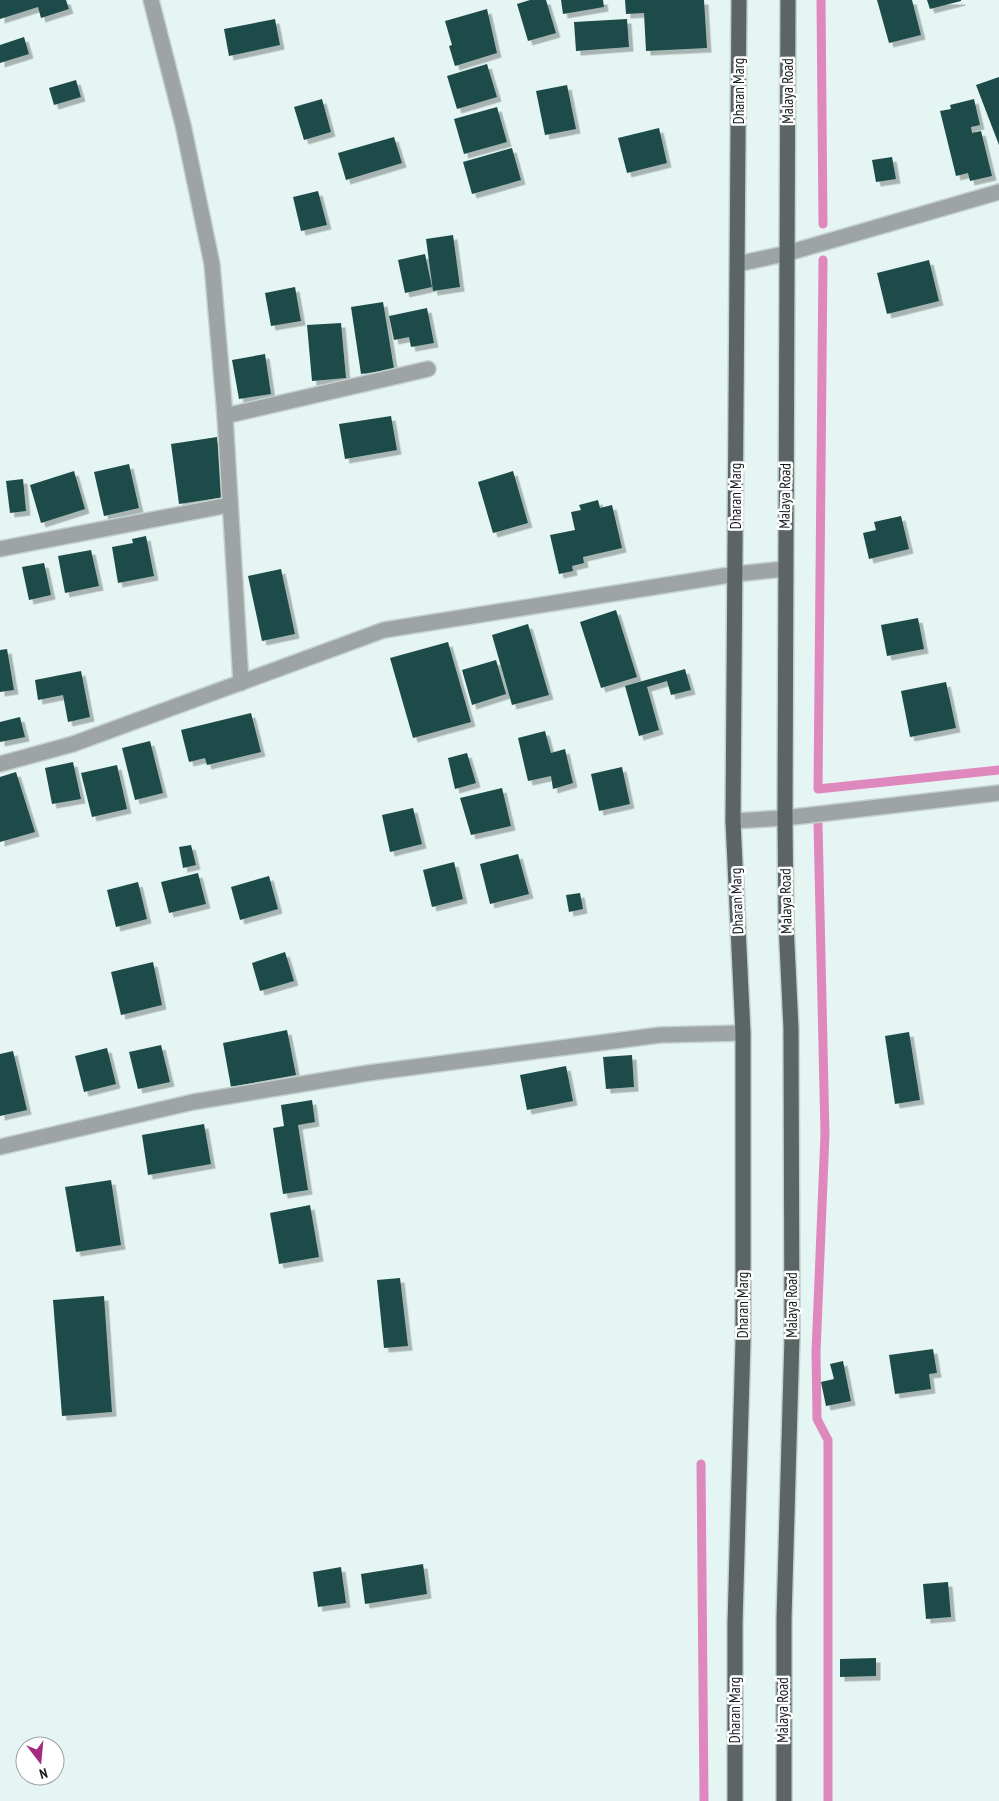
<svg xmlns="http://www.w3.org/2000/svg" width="999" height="1801" font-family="'PT Sans Narrow',sans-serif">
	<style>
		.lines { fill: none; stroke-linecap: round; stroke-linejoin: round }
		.stream { stroke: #df88be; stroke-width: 9 }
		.building { fill: #1f4c48; filter: url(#shadow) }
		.minor-casing { stroke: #c3d2d0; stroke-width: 18 }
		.primary-casing { stroke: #c3d2d0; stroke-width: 18 }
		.minor { stroke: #9ea4a3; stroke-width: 15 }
		.primary { stroke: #5a6564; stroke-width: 15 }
		.labels { text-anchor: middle; stroke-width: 5; stroke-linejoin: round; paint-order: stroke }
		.street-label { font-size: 15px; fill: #121817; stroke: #fff }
	</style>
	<defs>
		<filter id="shadow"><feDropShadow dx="4.5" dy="4.5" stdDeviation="0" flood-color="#0004"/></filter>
	</defs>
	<rect width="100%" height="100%" fill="#e5f5f3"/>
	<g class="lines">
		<g class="stream">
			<path d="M 821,0 L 823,224"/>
			<path d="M 823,260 L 818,789 L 999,770"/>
			<path d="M 818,824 L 825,1134 L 816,1352 L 817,1419 L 828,1440 L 828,1801"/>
			<path d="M 701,1464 L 704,1801"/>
		</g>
	</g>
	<g class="building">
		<path d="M 0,0 L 66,0 L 69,9 L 41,18 L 38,7 L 0,19 Z"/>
		<path d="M 530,0 L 546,0 L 556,33 L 528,41 L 517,4 Z"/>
		<path d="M 561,0 L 603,0 L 604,7 L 563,14 Z"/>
		<path d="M 625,0 L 704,0 L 707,48 L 646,51 L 644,13 L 626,14 Z"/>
		<path d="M 877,0 L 912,0 L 921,35 L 889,43 Z"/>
		<path d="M 927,0 L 961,0 L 961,1 L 930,9 Z"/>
		<path d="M 487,9 L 497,53 L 455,66 L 449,46 L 452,45 L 445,21 Z"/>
		<path d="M 275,19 L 280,45 L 229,56 L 224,29 Z"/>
		<path d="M 627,19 L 629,47 L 576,51 L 574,22 Z"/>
		<path d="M 24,37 L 29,54 L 0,63 L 0,45 Z"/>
		<path d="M 487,64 L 497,97 L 457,109 L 447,76 Z"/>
		<path d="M 999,77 L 999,145 L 976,85 Z"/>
		<path d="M 76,80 L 81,97 L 54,105 L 49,88 Z"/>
		<path d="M 567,85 L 576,129 L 545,135 L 536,91 Z"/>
		<path d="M 322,99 L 331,132 L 304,140 L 294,107 Z"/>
		<path d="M 974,99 L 980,125 L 971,127 L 972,133 L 981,131 L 992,176 L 970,181 L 968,173 L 956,176 L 940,111 L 951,109 L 950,105 Z"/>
		<path d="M 497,107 L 507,142 L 464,154 L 454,119 Z"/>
		<path d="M 659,128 L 667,163 L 627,173 L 618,138 Z"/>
		<path d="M 394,137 L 402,163 L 346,180 L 338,153 Z"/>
		<path d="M 512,148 L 521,180 L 472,194 L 463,162 Z"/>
		<path d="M 892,157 L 896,179 L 876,182 L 872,160 Z"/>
		<path d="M 318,191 L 327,225 L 301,231 L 293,197 Z"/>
		<path d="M 453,235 L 460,287 L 433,291 L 426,239 Z"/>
		<path d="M 425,254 L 432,287 L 405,293 L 398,260 Z"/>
		<path d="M 929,260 L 939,301 L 887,314 L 877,273 Z"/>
		<path d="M 295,287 L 301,321 L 271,326 L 265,293 Z"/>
		<path d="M 383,302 L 394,369 L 361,374 L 351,307 Z"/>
		<path d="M 427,308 L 434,343 L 411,347 L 409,337 L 394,340 L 389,316 Z"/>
		<path d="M 341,323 L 346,378 L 312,381 L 307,325 Z"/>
		<path d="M 265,354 L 271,394 L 239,399 L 232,360 Z"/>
		<path d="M 391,416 L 397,450 L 345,459 L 339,424 Z"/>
		<path d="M 217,437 L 225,497 L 179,504 L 171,444 Z"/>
		<path d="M 129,464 L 139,508 L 104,516 L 94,472 Z"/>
		<path d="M 74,471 L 85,509 L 41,523 L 30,485 Z"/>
		<path d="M 513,471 L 528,523 L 493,533 L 478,482 Z"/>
		<path d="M 23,479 L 26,511 L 10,513 L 6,481 Z"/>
		<path d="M 598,500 L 600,508 L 612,505 L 622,548 L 583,557 L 584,563 L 572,566 L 573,571 L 559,574 L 550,535 L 575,530 L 571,512 L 581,510 L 579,505 Z"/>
		<path d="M 901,516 L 909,549 L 869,559 L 863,533 L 876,530 L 874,522 Z"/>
		<path d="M 146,536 L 154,576 L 118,583 L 112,547 L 133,543 L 132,539 Z"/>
		<path d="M 91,550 L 99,586 L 65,593 L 58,556 Z"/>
		<path d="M 44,563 L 51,595 L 29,600 L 22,567 Z"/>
		<path d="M 281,569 L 295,634 L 262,641 L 248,576 Z"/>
		<path d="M 616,610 L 637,677 L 601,688 L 580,622 Z"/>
		<path d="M 918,618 L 924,649 L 887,656 L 881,625 Z"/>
		<path d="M 528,624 L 549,695 L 512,705 L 492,635 Z"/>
		<path d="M 448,642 L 471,722 L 413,738 L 390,658 Z"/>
		<path d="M 7,649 L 14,690 L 0,692 L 0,650 Z"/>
		<path d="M 496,660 L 506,694 L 472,705 L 462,670 Z"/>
		<path d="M 685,669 L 691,690 L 671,695 L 667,681 L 647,687 L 659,730 L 639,736 L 625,686 Z"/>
		<path d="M 81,671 L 90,717 L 68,722 L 63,695 L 38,700 L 35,680 Z"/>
		<path d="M 946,682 L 956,728 L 910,737 L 901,691 Z"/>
		<path d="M 251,713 L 261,752 L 207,765 L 205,758 L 189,762 L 181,730 Z"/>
		<path d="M 20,717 L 25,737 L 0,742 L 0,722 Z"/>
		<path d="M 545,731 L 551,753 L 565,749 L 573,783 L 553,789 L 551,776 L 528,781 L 518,738 Z"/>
		<path d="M 150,741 L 163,793 L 135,800 L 122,748 Z"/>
		<path d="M 467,753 L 476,783 L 455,789 L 448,758 Z"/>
		<path d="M 73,762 L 81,799 L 52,804 L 45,768 Z"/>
		<path d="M 117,765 L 127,809 L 92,817 L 81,773 Z"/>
		<path d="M 622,767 L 630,804 L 599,811 L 591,774 Z"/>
		<path d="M 16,772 L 35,832 L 0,842 L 0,777 Z"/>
		<path d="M 502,788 L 511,826 L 471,835 L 460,798 Z"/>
		<path d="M 413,808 L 422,844 L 390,852 L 382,815 Z"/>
		<path d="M 191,845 L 196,865 L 183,868 L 179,847 Z"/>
		<path d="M 518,854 L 529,894 L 490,904 L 480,864 Z"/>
		<path d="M 454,862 L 463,899 L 432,907 L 423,870 Z"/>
		<path d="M 198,873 L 206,904 L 169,913 L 161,882 Z"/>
		<path d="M 269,876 L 278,909 L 240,920 L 231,887 Z"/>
		<path d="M 138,882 L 147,919 L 116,927 L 107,890 Z"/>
		<path d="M 580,893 L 583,909 L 569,912 L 566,895 Z"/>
		<path d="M 285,952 L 294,981 L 260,991 L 252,963 Z"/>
		<path d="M 153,962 L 162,1005 L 121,1015 L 111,972 Z"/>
		<path d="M 287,1030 L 296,1075 L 231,1087 L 223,1043 Z"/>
		<path d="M 909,1032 L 920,1100 L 895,1104 L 885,1036 Z"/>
		<path d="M 161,1045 L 170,1082 L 138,1089 L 129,1052 Z"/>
		<path d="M 107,1048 L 116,1084 L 84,1092 L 75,1056 Z"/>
		<path d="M 13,1051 L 27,1110 L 0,1116 L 0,1054 Z"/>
		<path d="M 632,1055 L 634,1087 L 606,1089 L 603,1057 Z"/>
		<path d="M 566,1066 L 573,1101 L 527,1110 L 520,1075 Z"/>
		<path d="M 312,1100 L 315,1122 L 298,1125 L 308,1190 L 283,1194 L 273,1128 L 284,1126 L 281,1105 Z"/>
		<path d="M 204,1124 L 211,1164 L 148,1175 L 142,1135 Z"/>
		<path d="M 111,1180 L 121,1245 L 76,1252 L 65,1187 Z"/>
		<path d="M 310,1205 L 319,1257 L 279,1264 L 270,1213 Z"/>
		<path d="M 400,1278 L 408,1346 L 384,1348 L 377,1280 Z"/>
		<path d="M 104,1296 L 112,1412 L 62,1416 L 53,1300 Z"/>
		<path d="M 933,1349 L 937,1373 L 929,1374 L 931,1389 L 895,1394 L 889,1355 Z"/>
		<path d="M 843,1361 L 851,1401 L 826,1406 L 821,1382 L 834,1379 L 830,1364 Z"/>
		<path d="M 423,1564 L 427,1594 L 365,1604 L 361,1574 Z"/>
		<path d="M 341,1567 L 346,1603 L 318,1607 L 313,1572 Z"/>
		<path d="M 948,1582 L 951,1617 L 926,1619 L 923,1584 Z"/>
		<path d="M 876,1658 L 876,1676 L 840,1677 L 840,1659 Z"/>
	</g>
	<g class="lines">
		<g class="minor-casing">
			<g id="minor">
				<path d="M 151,0 L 183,125 L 212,264 L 225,416 L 241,683"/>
				<path d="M 738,264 L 788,253 L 999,192"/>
				<path d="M 225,416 L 428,369"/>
				<path d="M 0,549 L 229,505"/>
				<path d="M 0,764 L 73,744 L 384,630 L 736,574 L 784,569"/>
				<path d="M 733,821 L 785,818 L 999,793"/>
				<path d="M 0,1147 L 193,1102 L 368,1073 L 660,1035 L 743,1033"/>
			</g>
		</g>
		<g class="primary-casing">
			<g id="primary">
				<path d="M 735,1801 L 735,1624 L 743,1341 L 743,1033 L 733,821 L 739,0"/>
				<path d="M 784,1801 L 784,1619 L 792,1337 L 791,1028 L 786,923 L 785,818 L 788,0"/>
			</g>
		</g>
		<use href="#minor" class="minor"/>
		<use href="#primary" class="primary"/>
	</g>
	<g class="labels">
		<g class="street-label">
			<text transform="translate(739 91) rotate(-90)" y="5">Dharan Marg</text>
			<text transform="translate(788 91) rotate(-90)" y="5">Malaya Road</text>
			<text transform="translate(736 496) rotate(-90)" y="5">Dharan Marg</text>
			<text transform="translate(785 496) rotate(-89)" y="5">Malaya Road</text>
			<text transform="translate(737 901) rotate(-92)" y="5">Dharan Marg</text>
			<text transform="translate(786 901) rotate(-91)" y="5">Malaya Road</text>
			<text transform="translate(743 1305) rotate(-90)" y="5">Dharan Marg</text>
			<text transform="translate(792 1305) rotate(-90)" y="5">Malaya Road</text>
			<text transform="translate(735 1710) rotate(-90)" y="5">Dharan Marg</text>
			<text transform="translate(783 1710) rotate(-90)" y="5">Malaya Road</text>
		</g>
	</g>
	<g transform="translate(40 1761) rotate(164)"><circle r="24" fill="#ffffff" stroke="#a0a3a2"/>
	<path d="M0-4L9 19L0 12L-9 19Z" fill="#a52b80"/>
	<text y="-8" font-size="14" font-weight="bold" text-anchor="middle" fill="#121817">N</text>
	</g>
</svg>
